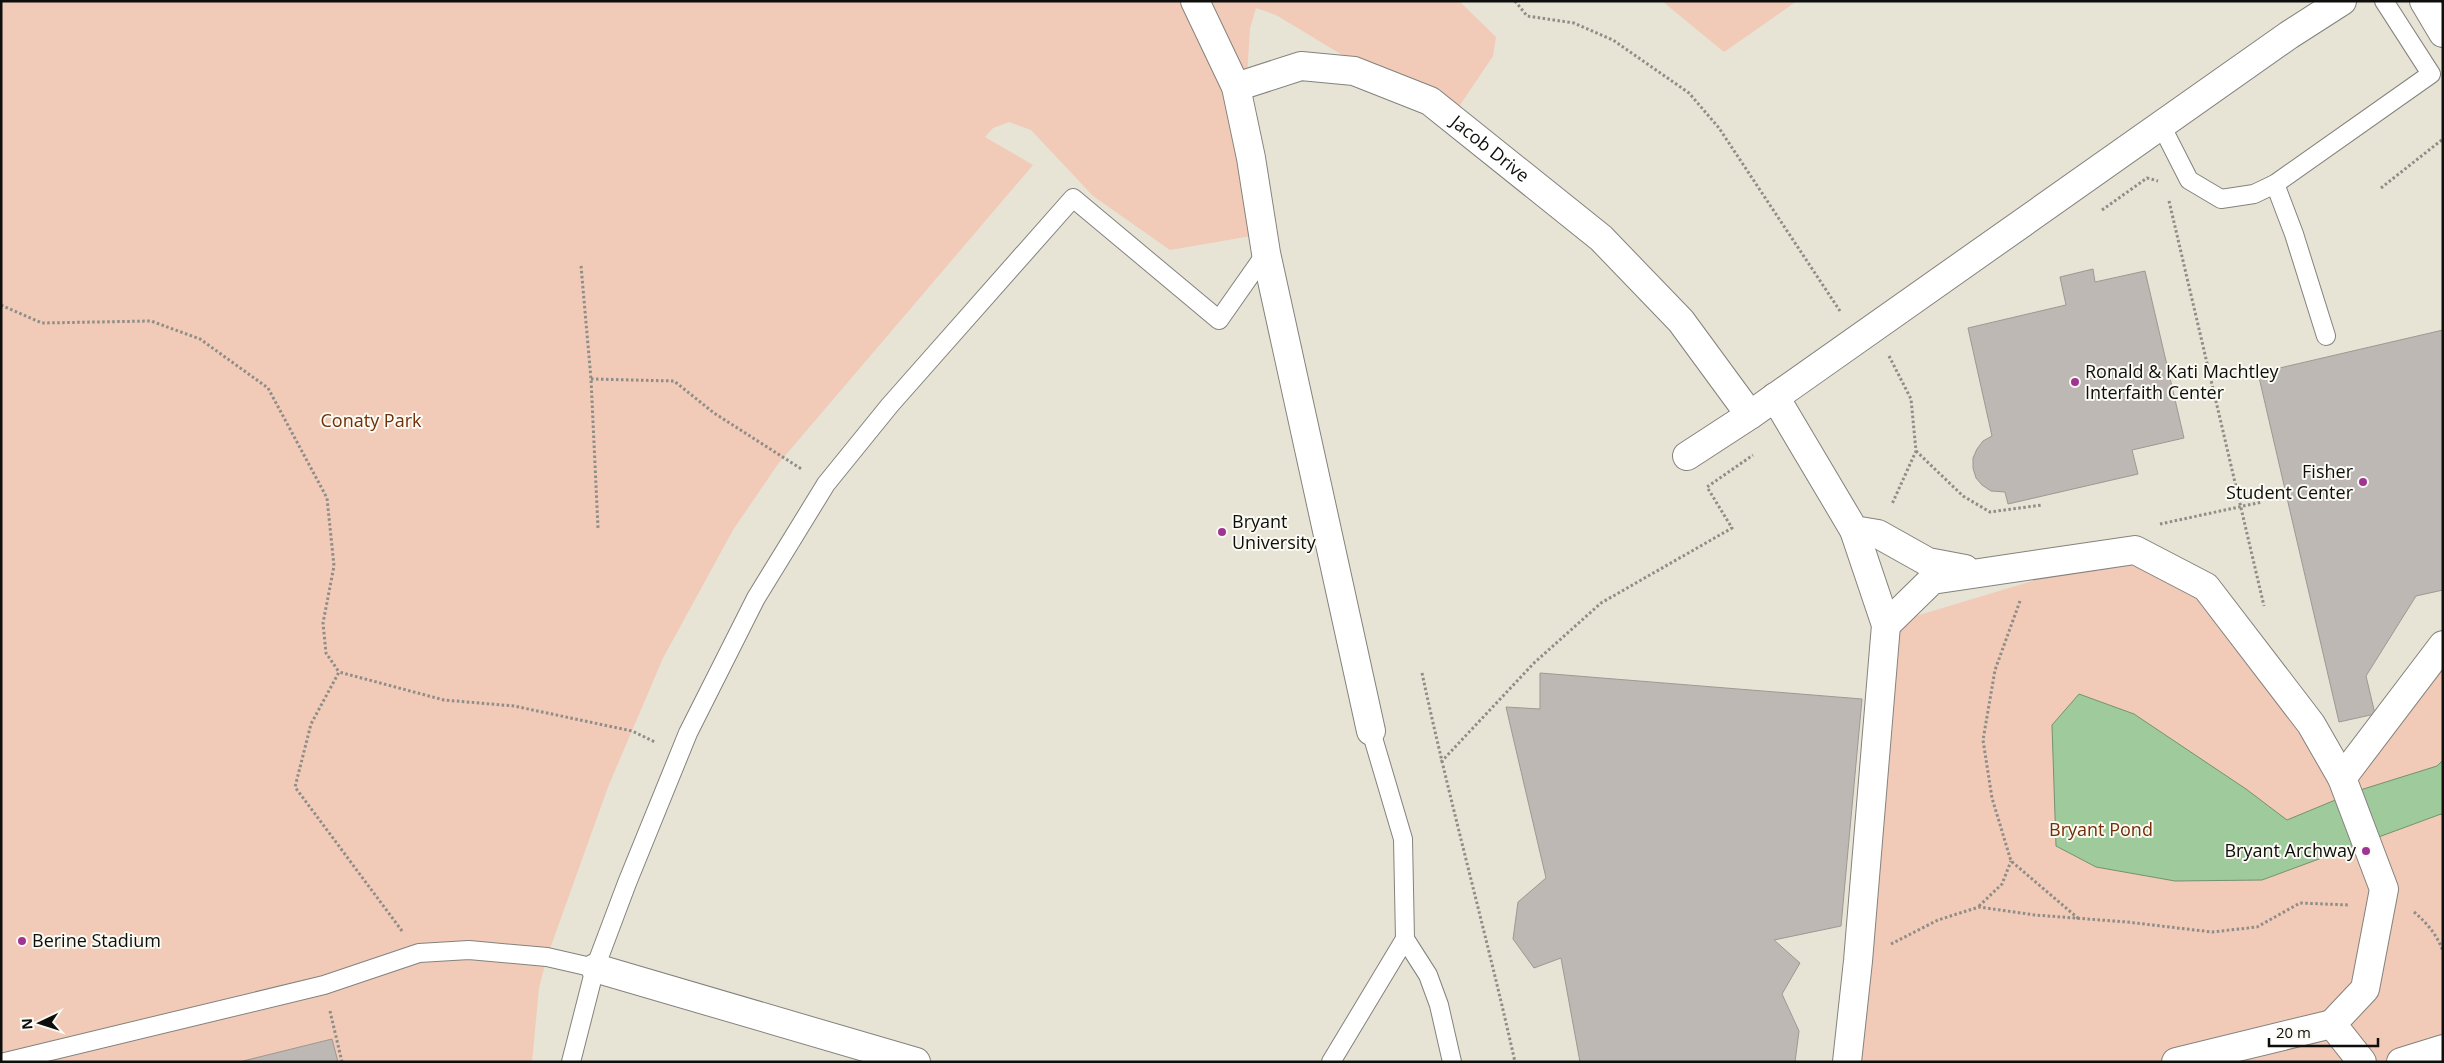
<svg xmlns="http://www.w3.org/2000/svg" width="2444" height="1063" font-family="'Open Sans',sans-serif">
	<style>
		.built { fill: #e7e3d5 }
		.green { fill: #f1cab8 }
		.water { fill: #9fca9c; stroke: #749271 }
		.building { fill: #bdb8b3; stroke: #9d9893 }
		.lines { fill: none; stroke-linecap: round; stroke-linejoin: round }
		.service-casing { stroke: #84827c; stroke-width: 20 }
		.pedestrian-casing { stroke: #84827c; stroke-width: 30 }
		.minor-casing { stroke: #84827c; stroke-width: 30 }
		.path { stroke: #8e8d88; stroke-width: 3; stroke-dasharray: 2.5 2.5; stroke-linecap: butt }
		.service { stroke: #fff; stroke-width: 18 }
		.pedestrian { stroke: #fff; stroke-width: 28 }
		.minor { stroke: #fff; stroke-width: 28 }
		.poi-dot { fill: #9f3495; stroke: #fbfaf3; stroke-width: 2 }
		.labels { text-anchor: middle; stroke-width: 4; stroke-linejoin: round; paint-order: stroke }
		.street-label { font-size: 18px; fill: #0e0e0c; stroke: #fbfaf3 }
		.poi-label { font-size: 18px; fill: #0e0e0c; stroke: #fbfaf3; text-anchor: start }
		.park-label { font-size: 18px; fill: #732e05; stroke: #fbfaf3 }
	</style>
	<rect width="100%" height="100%" fill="#eeece6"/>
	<rect class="built" x="1" y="1" width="2442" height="1061"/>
	<g class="green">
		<path d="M 1,1 L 1459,1 L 1496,37 L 1493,56 L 1450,120 L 1276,15 L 1256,8 L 1250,28 L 1242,158 L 1257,235 L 1170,250 L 1093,196 L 1031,130 L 1009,122 L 993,128 L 985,137 L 1033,165 L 778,464 L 733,530 L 663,658 L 608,787 L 547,957 L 539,988 L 532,1062 L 1,1062 Z"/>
		<path d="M 1662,1 L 1797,1 L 1724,52 Z"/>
		<path d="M 2135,550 L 2206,587 L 2342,778 L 2443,645 L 2443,1049 L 2401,1062 L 2176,1062 L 2298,1032 L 2159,1062 L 1847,1062 L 1886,625 Z"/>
	</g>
	<path class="water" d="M 2079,694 L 2134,714 L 2246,789 L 2287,820 L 2357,791 L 2437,766 L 2443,760 L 2443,816 L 2441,814 L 2262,880 L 2175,881 L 2096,867 L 2056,846 L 2052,725 Z"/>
	<g class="building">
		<path d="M 2093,269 L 2095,282 L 2145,271 L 2184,438 L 2132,450 L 2138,474 L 2008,504 L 2005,492 L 1991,491 L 1982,485 L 1976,478 L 1973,468 L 1973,458 L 1977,449 L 1983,441 L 1992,436 L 1968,328 L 2066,305 L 2060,277 Z"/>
		<path d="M 2443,330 L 2443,590 L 2416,596 L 2366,676 L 2375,714 L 2339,722 L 2258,373 Z"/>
		<path d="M 1540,673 L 1862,699 L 1841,926 L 1774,940 L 1800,963 L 1782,994 L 1799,1031 L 1795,1062 L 1580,1062 L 1561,958 L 1534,968 L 1513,939 L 1518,902 L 1546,878 L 1506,707 L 1540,709 Z"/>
		<path d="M 332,1039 L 338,1062 L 239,1062 Z"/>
	</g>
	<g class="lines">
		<g class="service-casing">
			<g id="service">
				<path d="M 2161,125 L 2189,180 L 2221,199 L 2254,194 L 2275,184 L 2431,74 L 2384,1"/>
				<path d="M 2275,184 L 2294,234 L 2326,336"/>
				<path d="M 1371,731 L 1403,839 L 1405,939 L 1428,975 L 1439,1005 L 1452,1062"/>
				<path d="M 5,1062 L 324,985 L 419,953 L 469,950 L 547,957 L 595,968"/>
				<path d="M 571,1062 L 595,968 L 627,883 L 688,733 L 756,598 L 826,484 L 890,405 L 1073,198 L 1219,320 L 1266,253"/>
				<path d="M 1331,1062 L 1405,939"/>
			</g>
		</g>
		<g class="pedestrian-casing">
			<g id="pedestrian">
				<path d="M 2424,1 L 2443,33"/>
				<path d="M 1775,397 L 1854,530 L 1878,534 L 1928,562 L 1965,569"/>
				<path d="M 1886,625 L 1932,580 L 2135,550 L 2206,587 L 2311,724 L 2342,778 L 2384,889 L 2365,989 L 2332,1024 L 2362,1062"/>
				<path d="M 2342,778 L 2443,645"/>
				<path d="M 595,968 L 916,1062"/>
				<path d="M 1847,1062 L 1858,961 L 1886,625 L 1854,530"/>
				<path d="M 2176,1062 L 2332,1024"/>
				<path d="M 2401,1062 L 2443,1049"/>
			</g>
		</g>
		<g class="minor-casing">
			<g id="minor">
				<path d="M 1195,1 L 1236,87 L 1251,158 L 1266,253 L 1371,731"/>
				<path id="s1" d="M 1236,87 L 1301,66 L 1354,71 L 1430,101 L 1601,238 L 1681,321 L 1750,415"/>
				<path d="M 1687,456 L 1750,415 L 2289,35 L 2342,1"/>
			</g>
		</g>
		<g class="path">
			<path d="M 1515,1 L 1527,16 L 1574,23 L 1613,40 L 1689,93 L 1719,128 L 1840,311"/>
			<path d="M 2381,188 L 2443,139"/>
			<path d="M 2169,201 L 2264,606"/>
			<path d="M 2102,210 L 2147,178 L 2158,181"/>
			<path d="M 581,266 L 591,379 L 598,528"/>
			<path d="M 1,305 L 42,323 L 151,321 L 200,339 L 268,388 L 327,498 L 334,566 L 323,623 L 326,653 L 339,672"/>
			<path d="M 1889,356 L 1911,399 L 1916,451 L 1892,504"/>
			<path d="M 591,379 L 674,381 L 714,413 L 803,470"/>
			<path d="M 1916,451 L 1963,496 L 1990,512 L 2042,505"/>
			<path d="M 2160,524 L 2262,502"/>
			<path d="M 2020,601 L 1995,670 L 1983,740 L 1992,798 L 2011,861 L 2079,919"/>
			<path d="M 1422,673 C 1450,804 1486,932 1515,1062"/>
			<path d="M 1441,762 L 1534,663 L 1601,603 L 1732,528 L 1707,487 L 1753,455"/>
			<path d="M 1979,906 L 2002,884 L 2011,861"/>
			<path d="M 2414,912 C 2427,923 2437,935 2443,951"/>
			<path d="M 402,931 L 295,787 L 311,724 L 339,672 L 444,700 L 514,706 L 632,731 L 655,742"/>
			<path d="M 1891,944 L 1938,920 L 1979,907 L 2035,915 L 2127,922 L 2212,932 L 2257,927 L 2300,903 L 2349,905"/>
			<path d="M 330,1011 L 342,1062"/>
		</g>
		<use href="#service" class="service"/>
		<use href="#pedestrian" class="pedestrian"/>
		<use href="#minor" class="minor"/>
	</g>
	<g class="poi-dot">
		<circle cx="2075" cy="382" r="5"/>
		<circle cx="2363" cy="482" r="5"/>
		<circle cx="1222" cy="532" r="5"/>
		<circle cx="2366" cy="851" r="5"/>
		<circle cx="22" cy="941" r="5"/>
	</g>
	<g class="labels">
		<g class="street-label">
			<text dy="6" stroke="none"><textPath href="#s1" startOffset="280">Jacob Drive</textPath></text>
		</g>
		<g class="poi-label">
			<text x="2085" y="378">Ronald &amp; Kati Machtley<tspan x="2085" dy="21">Interfaith Center</tspan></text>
			<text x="2353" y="478" text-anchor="end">Fisher<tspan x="2353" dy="21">Student Center</tspan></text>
			<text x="1232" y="528">Bryant<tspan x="1232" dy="21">University</tspan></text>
			<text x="2356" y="857" text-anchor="end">Bryant Archway</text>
			<text x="32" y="947">Berine Stadium</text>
		</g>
		<g class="park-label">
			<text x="371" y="427">Conaty Park</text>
			<text x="2101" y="836">Bryant Pond</text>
		</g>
	</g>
	<rect width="2444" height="1063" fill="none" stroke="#0e0e0c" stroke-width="5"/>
	<g transform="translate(40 1023) rotate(266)" stroke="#fbfaf3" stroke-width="4" paint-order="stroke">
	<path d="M0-4L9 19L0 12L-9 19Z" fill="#0e0e0c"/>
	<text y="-8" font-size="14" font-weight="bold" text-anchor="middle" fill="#0e0e0c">N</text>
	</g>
	<path d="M2269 1038v8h109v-8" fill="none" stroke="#0e0e0c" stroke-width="2.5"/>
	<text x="2276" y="1038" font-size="15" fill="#0e0e0c" stroke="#fbfaf3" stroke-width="4" paint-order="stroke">20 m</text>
</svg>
